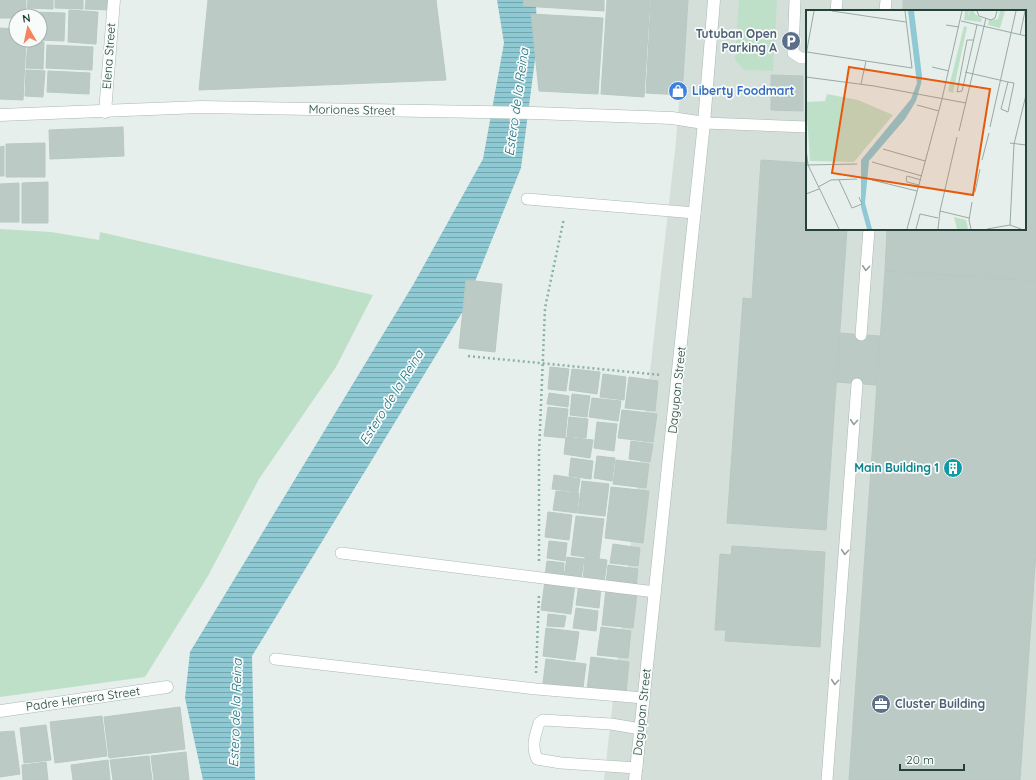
<svg xmlns="http://www.w3.org/2000/svg" width="1036" height="780" font-family="Quicksand,sans-serif">
	<style>
		.built { fill: #d4dfda; fill-rule: evenodd }
		.grass { fill: #bfe0c8 }
		.water { fill: url(#water-rules) }
		.building { fill: #bbcac4; stroke: #b8c9c2 }
		.lines { fill: none; stroke-linecap: round; stroke-linejoin: round }
		.service-casing { stroke: #a8b8b2; stroke-width: 12 }
		.minor-casing { stroke: #a8b8b2; stroke-width: 13 }
		.tertiary-casing { stroke: #a8b8b2; stroke-width: 13 }
		.path { stroke: #86b3a5; stroke-width: 2.5; stroke-dasharray: 2 3; stroke-linecap: butt }
		.service { stroke: #fff; stroke-width: 11 }
		.minor { stroke: #fff; stroke-width: 12 }
		.tertiary { stroke: #fff; stroke-width: 12 }
		.oneway { stroke: #92a09c }
		.labels { text-anchor: middle; stroke-width: 3.5; stroke-linejoin: round; paint-order: stroke }
		.service-label { font-size: 12px; font-weight: bold; fill: #4e5e75; stroke: #f7fbf9; text-anchor: end }
		.street-label { font-size: 12px; fill: #24423a; stroke: #f7fbf9 }
		.shop-label { font-size: 12px; font-weight: bold; fill: #366cbe; stroke: #f7fbf9; text-anchor: start }
		.culture-label { font-size: 12px; font-weight: bold; fill: #0d838f; stroke: #f7fbf9; text-anchor: end }
		.water-label { font-size: 13px; font-style: italic; fill: #1c6f80; stroke: #f7fbf9 }
		.inset-road { fill: none; stroke: #98aaa4; stroke-width: 1 }
		.view { fill: #e8590c; fill-opacity: 0.15; stroke: #e8590c; stroke-width: 2 }
		.inset-edge { fill: none; stroke: #24423a; stroke-width: 2 }
	</style>
	<defs>
		<pattern id="water-rules" width="6" height="5" patternUnits="userSpaceOnUse"><rect width="6" height="5" fill="#8ec9d4"/><path d="M0 2.5h6" fill="none" stroke="#74a5ad"/></pattern>
	</defs>
	<rect width="100%" height="100%" fill="#e6efeb"/>
	<path class="built" d="M 687,0 L 1036,0 L 1036,780 L 604,780 L 676,141 ZM 807,11 L 1025,11 L 1025,229 L 807,229 Z"/>
	<g class="grass">
		<path d="M 739,0 L 777,0 L 773,71 L 744,70 L 735,60 Z"/>
		<path d="M 0,229 L 51,232 L 99,240 L 100,232 L 373,295 L 336,367 L 259,479 L 208,576 L 145,677 L 0,697 Z"/>
	</g>
	<path class="water" d="M 497,0 L 536,0 L 537,44 L 521,168 L 463,311 L 252,656 L 255,780 L 203,780 L 185,698 L 190,652 L 413,285 L 483,159 L 504,43 Z"/>
	<g class="building">
		<path d="M 0,0 L 26,0 L 25,16 L 16,16 L 16,18 L 0,18 Z"/>
		<path d="M 28,0 L 53,0 L 53,9 L 27,8 Z"/>
		<path d="M 55,0 L 83,0 L 83,9 L 55,8 Z"/>
		<path d="M 86,0 L 110,0 L 110,10 L 85,9 Z"/>
		<path d="M 208,0 L 436,0 L 446,80 L 199,90 Z"/>
		<path d="M 524,0 L 604,0 L 604,11 L 523,6 Z"/>
		<path d="M 607,0 L 650,0 L 644,97 L 601,94 Z"/>
		<path d="M 651,0 L 688,0 L 682,95 L 646,93 Z"/>
		<path d="M 903,0 L 1036,0 L 1036,281 L 885,271 L 887,229 L 1025,229 L 1025,11 L 903,11 Z"/>
		<path d="M 69,10 L 98,12 L 96,44 L 68,42 Z"/>
		<path d="M 30,12 L 65,13 L 64,41 L 40,40 L 40,16 L 30,16 Z"/>
		<path d="M 531,14 L 603,18 L 598,94 L 539,91 Z"/>
		<path d="M 0,28 L 16,29 L 16,40 L 26,40 L 23,100 L 0,99 Z"/>
		<path d="M 28,41 L 44,42 L 43,69 L 26,68 Z"/>
		<path d="M 47,45 L 93,47 L 92,70 L 46,68 Z"/>
		<path d="M 26,70 L 45,71 L 43,97 L 25,96 Z"/>
		<path d="M 48,71 L 90,73 L 89,94 L 47,92 Z"/>
		<path d="M 771,75 L 803,76 L 803,111 L 771,110 Z"/>
		<path d="M 123,127 L 124,156 L 50,159 L 49,130 Z"/>
		<path d="M 45,143 L 45,177 L 6,177 L 6,144 Z"/>
		<path d="M 4,146 L 4,176 L 0,176 L 0,147 Z"/>
		<path d="M 761,160 L 807,163 L 807,229 L 847,229 L 826,530 L 727,523 L 743,298 L 752,299 Z"/>
		<path d="M 48,182 L 48,223 L 22,223 L 22,183 Z"/>
		<path d="M 19,183 L 19,222 L 0,222 L 0,184 Z"/>
		<path d="M 885,271 L 1036,281 L 1036,552 L 1020,780 L 849,780 Z"/>
		<path d="M 466,280 L 502,284 L 495,352 L 459,348 Z"/>
		<path d="M 840,333 L 880,336 L 876,385 L 837,382 Z"/>
		<path d="M 550,367 L 569,369 L 566,391 L 548,389 Z"/>
		<path d="M 572,369 L 600,372 L 597,394 L 569,390 Z"/>
		<path d="M 603,374 L 626,377 L 624,400 L 600,397 Z"/>
		<path d="M 629,377 L 658,381 L 655,411 L 625,408 Z"/>
		<path d="M 549,393 L 569,396 L 568,407 L 547,404 Z"/>
		<path d="M 572,394 L 590,396 L 587,417 L 570,415 Z"/>
		<path d="M 592,398 L 621,401 L 618,421 L 589,417 Z"/>
		<path d="M 548,407 L 568,409 L 565,438 L 544,436 Z"/>
		<path d="M 622,410 L 657,414 L 653,442 L 618,438 Z"/>
		<path d="M 569,417 L 588,419 L 586,438 L 567,436 Z"/>
		<path d="M 597,422 L 617,424 L 614,451 L 594,448 Z"/>
		<path d="M 566,437 L 593,440 L 590,458 L 564,454 Z"/>
		<path d="M 631,441 L 653,444 L 650,462 L 629,459 Z"/>
		<path d="M 597,456 L 615,458 L 612,481 L 594,478 Z"/>
		<path d="M 571,458 L 593,461 L 591,479 L 569,476 Z"/>
		<path d="M 616,460 L 649,464 L 646,488 L 613,484 Z"/>
		<path d="M 554,475 L 580,479 L 578,492 L 552,489 Z"/>
		<path d="M 582,481 L 609,484 L 605,516 L 578,513 Z"/>
		<path d="M 611,487 L 649,491 L 643,543 L 605,538 Z"/>
		<path d="M 556,491 L 579,493 L 577,513 L 553,510 Z"/>
		<path d="M 548,512 L 572,515 L 569,540 L 545,537 Z"/>
		<path d="M 576,516 L 604,519 L 599,559 L 571,555 Z"/>
		<path d="M 549,541 L 567,543 L 565,561 L 547,558 Z"/>
		<path d="M 613,544 L 640,548 L 638,566 L 610,563 Z"/>
		<path d="M 732,546 L 825,552 L 820,647 L 725,641 L 726,630 L 715,630 L 720,554 L 731,555 Z"/>
		<path d="M 567,557 L 584,559 L 581,579 L 564,577 Z"/>
		<path d="M 585,557 L 607,560 L 604,584 L 583,581 Z"/>
		<path d="M 547,561 L 564,563 L 563,578 L 545,576 Z"/>
		<path d="M 608,565 L 638,569 L 636,588 L 606,584 Z"/>
		<path d="M 545,581 L 575,584 L 571,614 L 541,610 Z"/>
		<path d="M 579,584 L 601,587 L 599,608 L 576,605 Z"/>
		<path d="M 606,589 L 637,593 L 633,628 L 602,625 Z"/>
		<path d="M 576,608 L 598,611 L 596,631 L 573,628 Z"/>
		<path d="M 548,614 L 566,616 L 564,627 L 547,626 Z"/>
		<path d="M 601,627 L 631,631 L 628,658 L 597,655 Z"/>
		<path d="M 546,628 L 579,632 L 575,660 L 543,656 Z"/>
		<path d="M 591,657 L 629,662 L 626,693 L 587,689 Z"/>
		<path d="M 546,659 L 586,664 L 583,688 L 543,683 Z"/>
		<path d="M 180,707 L 185,749 L 109,758 L 104,717 Z"/>
		<path d="M 102,716 L 107,756 L 55,763 L 50,722 Z"/>
		<path d="M 46,725 L 51,760 L 24,763 L 20,728 Z"/>
		<path d="M 14,731 L 20,774 L 0,777 L 0,732 Z"/>
		<path d="M 186,752 L 189,780 L 154,780 L 151,756 Z"/>
		<path d="M 149,756 L 152,780 L 113,780 L 110,760 Z"/>
		<path d="M 108,760 L 110,780 L 73,780 L 71,765 Z"/>
		<path d="M 46,762 L 48,780 L 23,780 L 22,765 Z"/>
	</g>
	<g class="lines">
		<g class="service-casing">
			<g id="service">
				<path d="M 795,0 L 793,53 L 801,58 L 807,58"/>
				<path d="M 836,11 L 837,0"/>
				<path d="M 885,11 L 886,0"/>
				<path d="M 704,123 L 807,127"/>
				<path d="M 527,199 L 695,213"/>
				<path d="M 861,335 L 869,229"/>
				<path d="M 341,553 L 655,592"/>
				<path d="M 275,659 L 536,689 L 644,698"/>
				<path d="M 637,768 L 561,763 L 537,759 C 531,746 535,736 539,723 L 543,720 L 611,724 L 641,729"/>
				<path d="M 827,780 L 857,384"/>
			</g>
		</g>
		<g class="minor-casing">
			<g id="minor">
				<path d="M 105,112 L 114,0"/>
				<path d="M 0,711 L 167,687"/>
			</g>
		</g>
		<g class="tertiary-casing">
			<g id="tertiary">
				<path d="M 0,115 L 201,107 L 534,113 L 672,118 L 704,123"/>
				<path d="M 635,780 L 704,123 L 714,0"/>
			</g>
		</g>
		<g class="path">
			<path d="M 468,356 L 661,375"/>
			<path d="M 539,561 L 539,453 L 545,308 L 564,218"/>
			<path d="M 536,673 L 539,594"/>
		</g>
		<use href="#service" class="service"/>
		<use href="#minor" class="minor"/>
		<use href="#tertiary" class="tertiary"/>
	</g>
	<defs><path id="oneway-chevron" d="M-2-3.5L2.5 0L-2 3.5" fill="none" stroke-width="1.6" stroke-linecap="round" stroke-linejoin="round"/></defs>
	<g class="oneway">
		<use href="#oneway-chevron" transform="translate(866 268) rotate(94)"/>
		<use href="#oneway-chevron" transform="translate(854 422) rotate(94)"/>
		<use href="#oneway-chevron" transform="translate(845 552) rotate(95)"/>
		<use href="#oneway-chevron" transform="translate(835 682) rotate(95)"/>
	</g>
	<defs>
		<g id="parking-disc" transform="scale(1)"><circle r="9.5" fill="#5c6f8a" stroke="#f7fbf9"/><path d="M-3.5-5.5H1a3.5 3.5 0 0 1 0 7H-1V5.5H-3.5ZM-1-3.4V-.6H.8a1.4 1.4 0 0 0 0-2.8Z" fill="#fff"/></g>
		<g id="shop-disc" transform="scale(1)"><circle r="9.5" fill="#3f7fe0" stroke="#f7fbf9"/><path d="M-5-2.5h2.3a2.7 3.5 0 0 1 5.4 0H5L5.5 6h-11ZM-1.5-2.5h3a1.5 2.3 0 0 0-3 0Z" fill="#fff"/></g>
		<g id="building-disc" transform="scale(1)"><circle r="9.5" fill="#0f9aa8" stroke="#f7fbf9"/><path d="M-4-6H4V6H1V3H-1V6H-4ZM-2.5-4.3h1.7v1.8h-1.7ZM.8-4.3h1.7v1.8H.8ZM-2.5-1h1.7V.8h-1.7ZM.8-1h1.7V.8H.8Z" fill="#fff"/></g>
		<g id="office-disc" transform="scale(1)"><circle r="9.5" fill="#5c6f8a" stroke="#f7fbf9"/><path d="M-6-3h4V-5.5h4V-3h4V5H-6ZM-1-4.5V-3h2v-1.5ZM-6 0V1H6V0Z" fill="#fff"/></g>
	</defs>
	<g fill-rule="evenodd">
		<use href="#parking-disc" x="791" y="41"/>
		<use href="#shop-disc" x="678" y="91"/>
		<use href="#building-disc" x="953" y="468"/>
		<use href="#office-disc" x="881" y="704"/>
	</g>
	<g class="labels">
		<g class="service-label">
			<text x="777" y="38">Tutuban Open<tspan x="777" dy="14">Parking A</tspan></text>
			<text x="895" y="708" text-anchor="start">Cluster Building</text>
		</g>
		<g class="street-label">
			<text transform="translate(109 56) rotate(-86)" y="4">Elena Street</text>
			<text transform="translate(352 110) rotate(1)" y="4">Moriones Street</text>
			<text transform="translate(677 390) rotate(-84)" y="4">Dagupan Street</text>
			<text transform="translate(83 699) rotate(-8)" y="4">Padre Herrera Street</text>
			<text transform="translate(642 712) rotate(-84)" y="4">Dagupan Street</text>
		</g>
		<g class="shop-label">
			<text x="692" y="95">Liberty Foodmart</text>
		</g>
		<g class="culture-label">
			<text x="939" y="472">Main Building 1</text>
		</g>
		<g class="water-label">
			<text transform="translate(516 102) rotate(-82)" y="5">Estero de la Reina</text>
			<text transform="translate(391 397) rotate(-58)" y="5">Estero de la Reina</text>
			<text transform="translate(235 713) rotate(-88)" y="5">Estero de la Reina</text>
		</g>
	</g>
	<g transform="translate(806 10)">
		<rect width="220" height="220" fill="#e6efeb"/>
		<path d="M 159,1 L 163,1 L 162,7 L 164,1 L 168,1 L 168,3 L 176,9 L 175,12 L 158,10 ZM 194,1 L 199,1 L 194,18 L 182,15 L 183,10 L 192,9 ZM 158,16 L 161,17 L 147,83 L 142,81 ZM 21,84 L 52,90 L 87,105 L 48,152 L 4,151 L 0,92 L 19,91 Z" fill="#bfe0c8"/>
		<path d="M 148,207 L 160,210 L 162,219 L 151,219 Z" fill="#bfe0c8"/>
		<path d="M 102,1 L 108,1 L 116,66 L 115,74 L 110,91 L 99,109 L 63,151 L 59,193 L 66,219 L 61,219 L 55,197 L 55,150 L 105,89 L 111,73 Z" fill="#8ec9d4"/>
		<path class="inset-road" d="M 26,1 L 100,12M 171,1 L 173,6 L 185,10 L 189,8 L 191,1M 155,11 L 220,26M 140,15 L 153,17M 214,25 L 219,1M 167,30 L 161,30 L 151,82 L 156,81 L 171,15M 1,42 L 106,58 L 99,1M 0,45 L 8,1M 126,57 L 143,61M 159,62 L 202,72 L 208,73 L 202,102 L 195,99 L 202,72M 0,67 L 68,76 L 160,93M 55,74 L 60,51M 111,95 L 133,101M 184,117 L 210,1M 153,121 L 180,8M 151,127 L 134,201 L 163,208M 204,133 L 220,135M 0,139 L 2,155 L 33,219M 77,139 L 119,151M 176,150 L 183,123M 66,152 L 116,166M 0,155 L 51,154M 33,170 L 46,198 L 56,194 L 53,187M 66,170 L 111,181M 113,175 L 101,172 L 100,169 L 101,166 L 115,170M 12,177 L 25,170 L 51,169M 169,182 L 174,159M 0,184 L 13,179M 204,215 L 208,134 L 220,85M 101,219 L 136,89 L 156,1M 110,219 L 114,204 L 132,208M 132,219 L 134,201M 165,219 L 163,210 L 166,192M 181,219 L 204,215 L 215,219"/>
		<path class="view" d="M 43,57 L 184,79 L 167,185 L 26,163 Z"/>
		<rect width="220" height="220" class="inset-edge"/>
	</g>
	<g transform="translate(28 28) rotate(351)"><circle r="19" fill="#f7fbf9" stroke="#a3b1ad"/>
	<path d="M0-3L7 15L0 10L-7 15Z" fill="#f4845f"/>
	<text y="-6" font-size="11" font-weight="bold" text-anchor="middle" fill="#24423a">N</text>
	</g>
	<path d="M900 764v6h64v-6" fill="none" stroke="#24423a" stroke-width="2"/>
	<text x="906" y="764" font-size="12" fill="#24423a" stroke="#f7fbf9" stroke-width="3" paint-order="stroke">20 m</text>
</svg>
